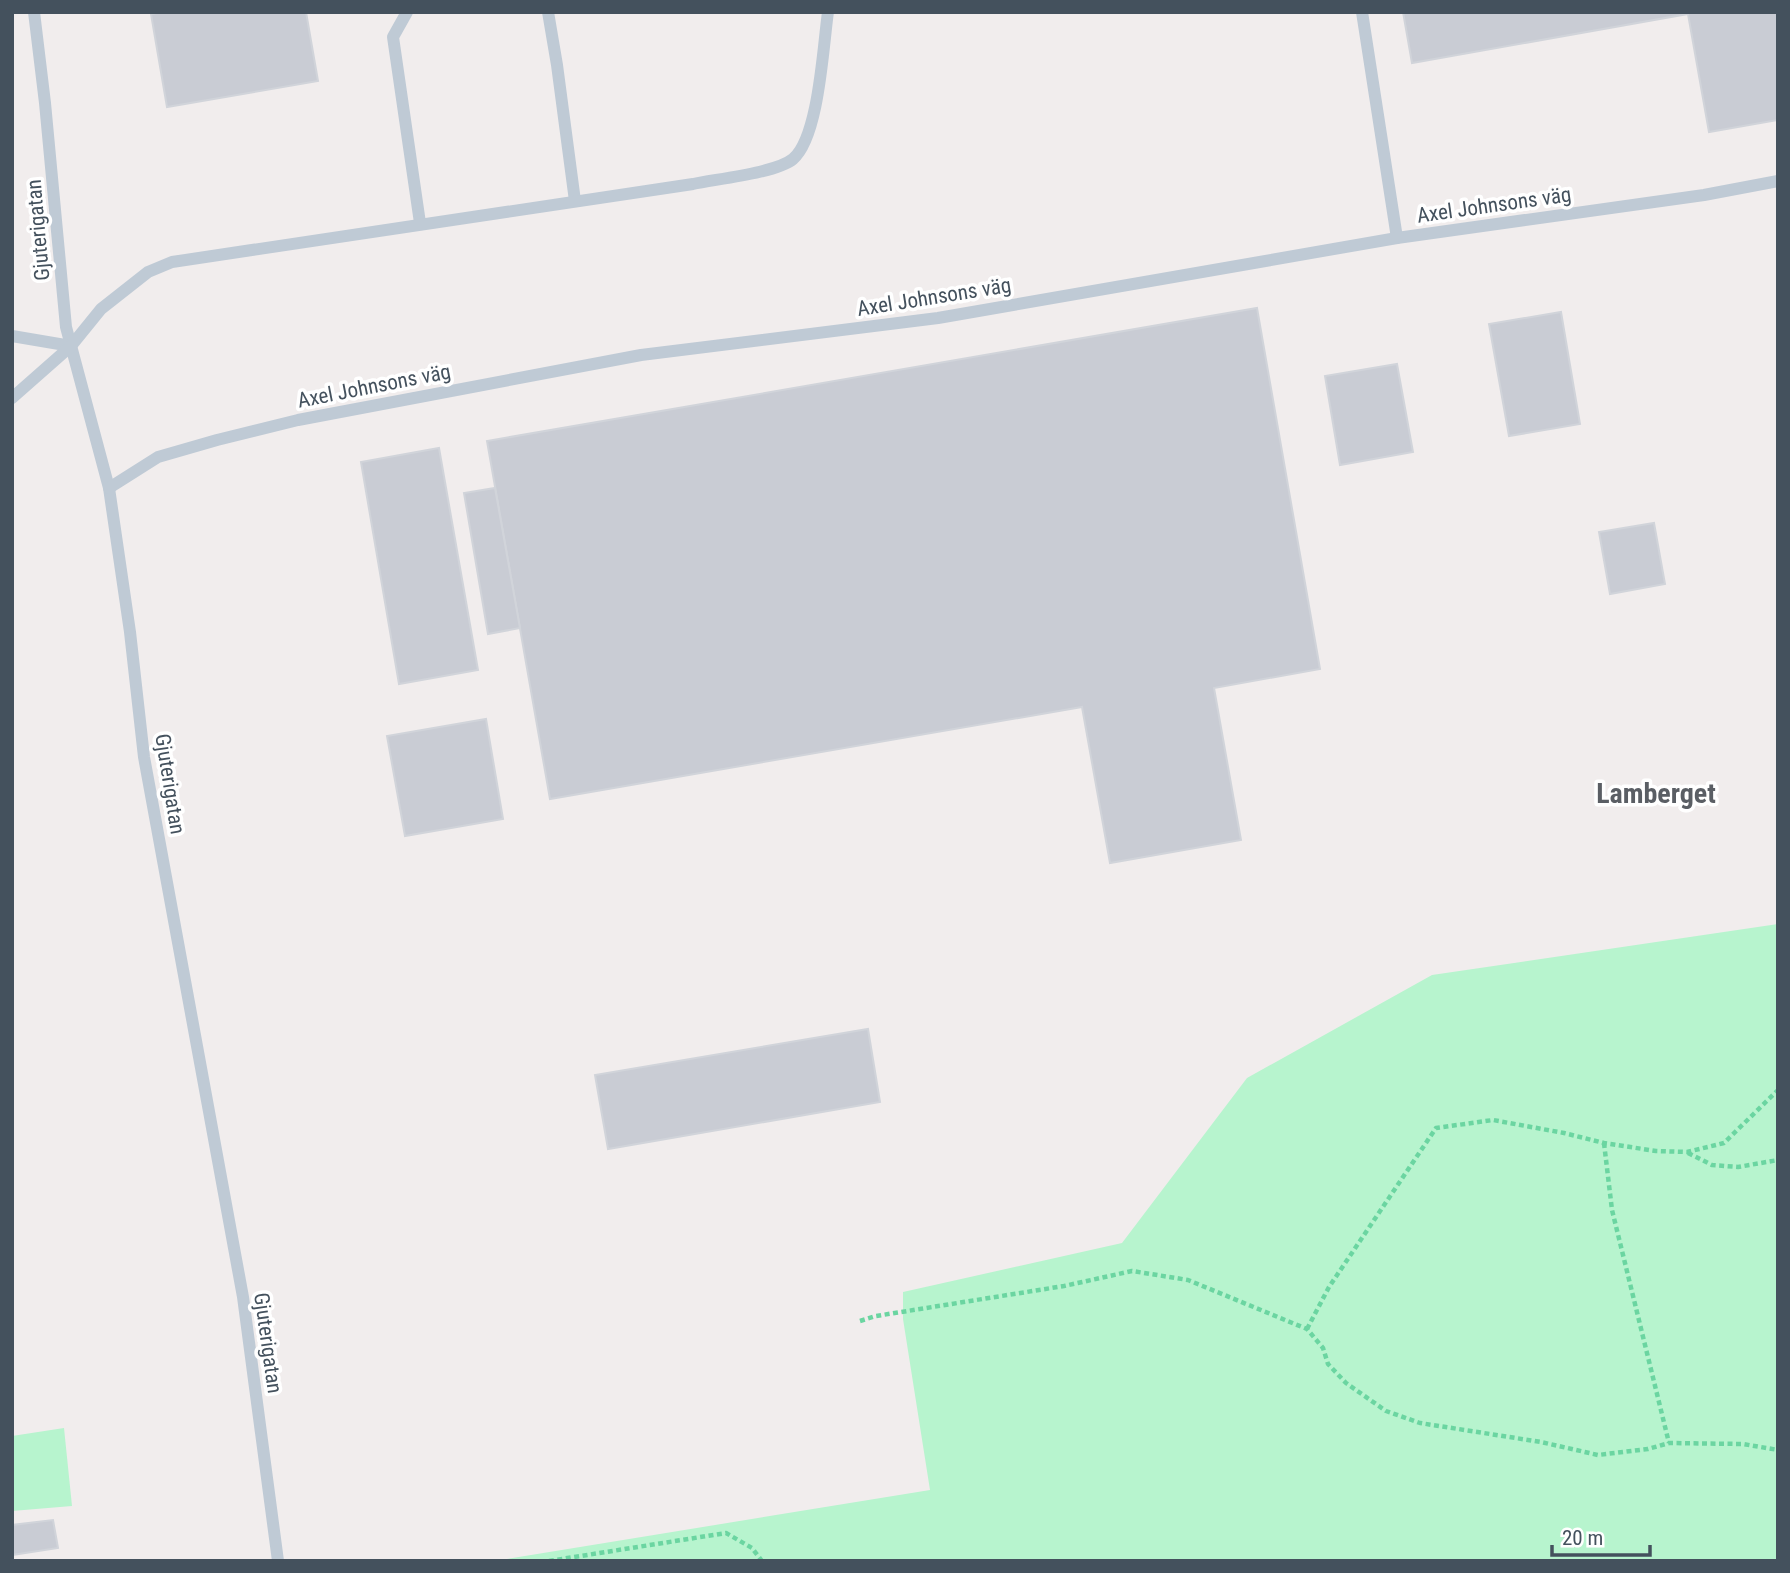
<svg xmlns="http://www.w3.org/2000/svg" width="1790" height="1573" font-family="'Roboto Condensed',sans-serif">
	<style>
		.green { fill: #b7f4ce }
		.building { fill: #c9ccd4; stroke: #d1d4da; stroke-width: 2 }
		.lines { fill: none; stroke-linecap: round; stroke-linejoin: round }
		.path { stroke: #6bd5a1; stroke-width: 4.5; stroke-dasharray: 5 3.5; stroke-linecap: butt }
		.lane { stroke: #bfcad5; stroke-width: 12 }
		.labels { text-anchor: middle; stroke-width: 7; stroke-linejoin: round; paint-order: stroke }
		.street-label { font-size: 21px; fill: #44515d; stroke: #fff }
		.district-label { font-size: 28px; font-weight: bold; fill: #5a5e64; stroke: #fff }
	</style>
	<rect width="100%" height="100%" fill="#f1eded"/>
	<g class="green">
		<path d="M 1778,924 L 1778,1561 L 494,1561 L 930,1490 L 903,1319 L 903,1292 L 1122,1243 L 1247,1078 L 1432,975 Z"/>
		<path d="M 64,1428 L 72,1506 L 12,1511 L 12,1436 Z"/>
	</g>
	<g class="building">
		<path d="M 161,12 L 306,12 L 318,81 L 167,107 L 151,14 Z"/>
		<path d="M 1403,12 L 1778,12 L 1778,120 L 1709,132 L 1688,14 L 1412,63 Z"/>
		<path d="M 1257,308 L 1320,669 L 1214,688 L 1241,840 L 1110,863 L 1082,707 L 550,799 L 487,441 Z"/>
		<path d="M 1561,312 L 1580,424 L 1509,436 L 1489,324 Z"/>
		<path d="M 1397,364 L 1413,452 L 1340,465 L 1325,376 Z"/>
		<path d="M 439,448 L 478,670 L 399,684 L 361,462 Z"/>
		<path d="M 495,488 L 520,628 L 488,634 L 464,493 Z"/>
		<path d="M 1654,523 L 1665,584 L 1610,594 L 1599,532 Z"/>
		<path d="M 486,719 L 503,819 L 405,836 L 387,736 Z"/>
		<path d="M 868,1029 L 880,1102 L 608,1149 L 595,1075 Z"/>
		<path d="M 53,1520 L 58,1548 L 12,1555 L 12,1525 Z"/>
	</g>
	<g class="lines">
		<g class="path">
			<path d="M 1604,1143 L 1612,1210 L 1669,1443"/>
			<path d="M 1688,1153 L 1712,1165 L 1738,1167 L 1778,1160"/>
			<path d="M 860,1321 L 876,1316 L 1064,1286 L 1132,1271 L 1188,1280 L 1307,1329 L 1323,1348 L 1328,1364 L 1346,1383 L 1386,1411 L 1420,1423 L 1541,1442 L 1598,1455 L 1648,1449 L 1669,1443 L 1743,1444 L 1778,1450"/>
			<path d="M 1307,1329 L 1329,1287 L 1436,1128 L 1493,1120 L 1564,1133 L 1604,1143 L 1656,1151 L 1687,1152 L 1724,1143 L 1778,1090"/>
			<path d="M 549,1561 L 726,1533 L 752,1548 L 762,1561"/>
		</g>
		<g class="lane">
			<path d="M 34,12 L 45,103 L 66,327 L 109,488 L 130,632 L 144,757 L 243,1297 L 278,1561"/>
			<path d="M 407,12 L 393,37 L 420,223"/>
			<path d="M 548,12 L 557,65 L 575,201"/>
			<path d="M 1362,12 L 1397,238"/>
			<path d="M 12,336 L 71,346"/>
			<path d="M 12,398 L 71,346 L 101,309 L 148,272 L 172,262 L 693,184 C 716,179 776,173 793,159 C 819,137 823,46 828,12"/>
			<path d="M 109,488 L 158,457 L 217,440 L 298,420 L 641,355 L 938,318 L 1397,238 L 1704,195 L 1778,181"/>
		</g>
	</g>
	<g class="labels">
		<g class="street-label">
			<text transform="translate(1494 205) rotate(-8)" y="7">Axel Johnsons väg</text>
			<text transform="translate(38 230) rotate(-95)" y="7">Gjuterigatan</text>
			<text transform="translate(934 297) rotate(-9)" y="7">Axel Johnsons väg</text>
			<text transform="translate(374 386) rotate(-11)" y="7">Axel Johnsons väg</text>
			<text transform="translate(170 784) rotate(81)" y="7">Gjuterigatan</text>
			<text transform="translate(268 1343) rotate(82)" y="7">Gjuterigatan</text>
		</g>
		<g class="district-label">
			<text x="1656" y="803">Lamberget</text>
		</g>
	</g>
	<rect width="1790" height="1573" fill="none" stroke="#44515d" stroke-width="28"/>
	<path d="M1552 1545v10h98v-10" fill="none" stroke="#44515d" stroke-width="3.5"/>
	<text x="1562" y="1545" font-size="21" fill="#44515d" stroke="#ffffff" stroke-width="5" paint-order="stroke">20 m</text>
</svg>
